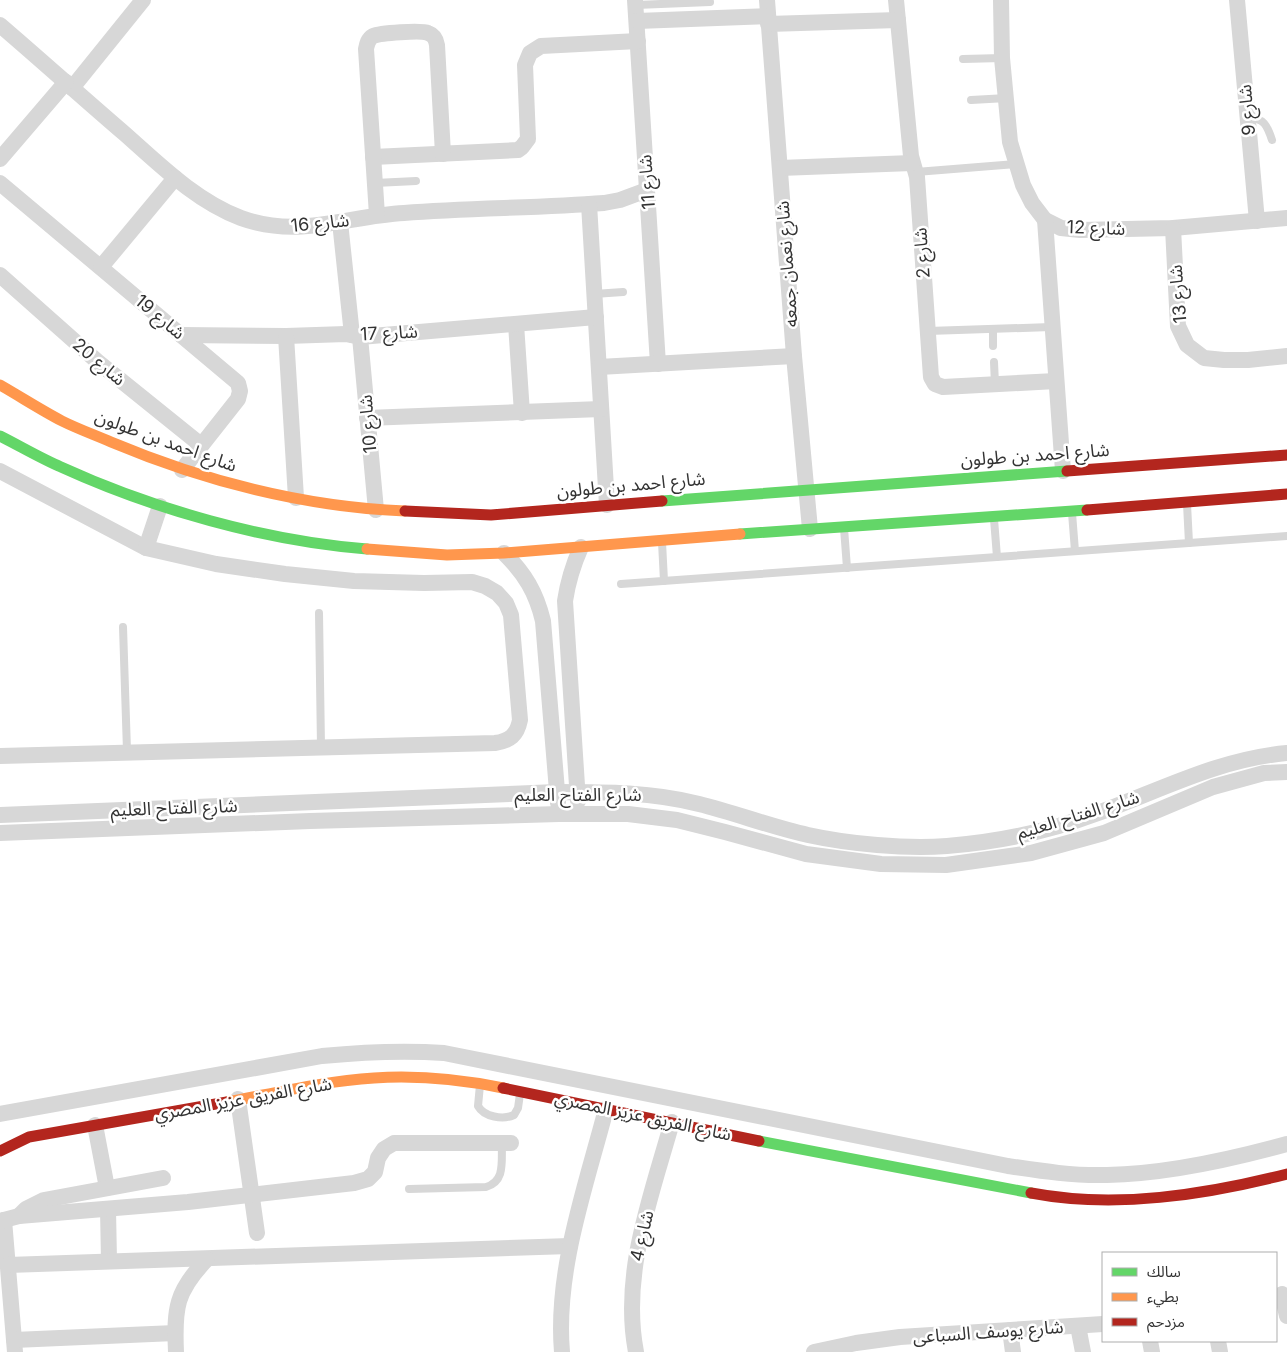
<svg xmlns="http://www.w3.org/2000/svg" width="1287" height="1352" font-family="Inter,'Noto Sans Arabic',sans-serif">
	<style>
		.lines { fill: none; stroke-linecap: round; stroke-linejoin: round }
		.lane { stroke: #d7d7d7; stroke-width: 8 }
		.street { stroke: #d7d7d7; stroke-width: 16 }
		.fast { stroke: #63d668; stroke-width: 11 }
		.slow { stroke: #ff974d; stroke-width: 11 }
		.jam { stroke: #b3261e; stroke-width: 11 }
		.labels { text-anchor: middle; stroke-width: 5; stroke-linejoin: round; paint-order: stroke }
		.street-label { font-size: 18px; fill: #333; stroke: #fff }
	</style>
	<rect width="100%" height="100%" fill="#fff"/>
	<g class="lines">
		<g class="lane">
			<path d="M 636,5 L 710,2"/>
			<path d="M 963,59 L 1002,58"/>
			<path d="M 971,100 L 1007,98"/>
			<path d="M 1248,118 C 1264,118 1267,125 1272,140"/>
			<path d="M 916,172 L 1016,164"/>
			<path d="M 375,183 L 416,181"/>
			<path d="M 594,294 L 623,292"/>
			<path d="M 993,329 L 993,346"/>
			<path d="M 928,331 L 1051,327"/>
			<path d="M 994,362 L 995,384"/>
			<path d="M 1187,504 L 1189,543"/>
			<path d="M 1072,513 L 1075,551"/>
			<path d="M 994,519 L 997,557"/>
			<path d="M 844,528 L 847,568"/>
			<path d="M 662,542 L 664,581"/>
			<path d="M 621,584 L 1287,536"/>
			<path d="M 319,613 L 321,747"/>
			<path d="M 123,627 L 127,751"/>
			<path d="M 480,1085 L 478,1106 C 484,1117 503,1120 514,1115 L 518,1108 L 520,1094"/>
			<path d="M 409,1189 L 486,1187 C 506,1181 501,1161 502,1143"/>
		</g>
		<g class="street">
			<path d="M 635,0 L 658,364"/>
			<path d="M 767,0 L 794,356 L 810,529"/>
			<path d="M 896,0 L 911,156 L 917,177 L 931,377 L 935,384 L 943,387 L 1056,381"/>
			<path d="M 1001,0 L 1002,58 L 1010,142 L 1023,185 L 1032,203 L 1045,220 L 1061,228 L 1080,230 L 1173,228 L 1287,218"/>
			<path d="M 1237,0 L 1257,221"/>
			<path d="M 637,21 L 768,16"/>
			<path d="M 768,24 L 898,20"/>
			<path d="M 0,25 C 42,61 83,98 125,134 C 160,165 196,201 241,218 C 299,239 347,216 404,213 C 471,208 538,208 604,203 L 620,200 L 647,190"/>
			<path d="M 72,88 L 143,0"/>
			<path d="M 373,157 L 518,150 L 522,147 L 528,139 L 525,65 L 530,53 L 541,46 L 638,41"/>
			<path d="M 0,159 L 66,82"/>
			<path d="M 780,168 L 912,163"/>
			<path d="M 0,183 L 238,383 L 240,391 L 238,399 L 182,470"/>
			<path d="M 589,204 L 607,505"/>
			<path d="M 377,215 L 366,49 C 367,44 368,39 373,36 C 380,33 421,30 428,33 C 434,35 436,39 437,45 L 443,154"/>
			<path d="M 1045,220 L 1063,471"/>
			<path d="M 340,222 L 352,335"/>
			<path d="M 1173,228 L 1178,326 L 1187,345 L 1204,358 L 1224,360 L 1248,360 L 1287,356"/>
			<path d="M 101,267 L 175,178"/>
			<path d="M 0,275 L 98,362 L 201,445"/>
			<path d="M 516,324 L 522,413"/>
			<path d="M 181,335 L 286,336 L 346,334 L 360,337 L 596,317"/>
			<path d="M 286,336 L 296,498"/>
			<path d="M 360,337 L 376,510"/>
			<path d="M 599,367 L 794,356"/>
			<path d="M 367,418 L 601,409"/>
			<path d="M 0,471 L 146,548 L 216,564 L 285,574 L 354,581 L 424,583 L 472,582 L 485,586 L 497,593 L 506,603 L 511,615 L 520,720 C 517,735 510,741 495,743 L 0,756"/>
			<path d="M 146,548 L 160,506"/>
			<path d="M 504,553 C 525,574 536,592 543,621 L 558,803"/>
			<path d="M 578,801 L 565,601 C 568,581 573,565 581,547"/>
			<path d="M 0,815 L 557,792 C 605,792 653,792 699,804 C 736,813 771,827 808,835 C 849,844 905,849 947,846 C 998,842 1050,831 1098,813 C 1161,790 1219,759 1287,753"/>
			<path d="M 0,833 L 310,821 L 559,814 L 628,814 L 677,820 L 725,832 L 806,854 L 881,864 L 946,865 L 1031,853 L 1104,833 L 1213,787 L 1264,773 L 1287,772"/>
			<path d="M 238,1099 L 257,1233"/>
			<path d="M 0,1114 L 322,1056 C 363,1052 403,1050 444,1053 L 1008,1166 C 1041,1171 1073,1176 1107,1175 C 1167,1174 1229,1160 1287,1144"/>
			<path d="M 95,1125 L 107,1188"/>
			<path d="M 108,1209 L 109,1261"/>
			<path d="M 19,1216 L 26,1209 L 44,1200 L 163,1178"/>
			<path d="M 4,1220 L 15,1352"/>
			<path d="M 0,1221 L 19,1216 L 188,1202 L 354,1183 L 368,1179 L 375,1172 L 378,1158 L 384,1149 L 394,1143 L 511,1143"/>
			<path d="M 8,1265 L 570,1246"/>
			<path d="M 1282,1294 L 1287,1316"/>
			<path d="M 1078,1326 L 1083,1352"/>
			<path d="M 1010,1330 L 1013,1352"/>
			<path d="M 14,1340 L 175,1333"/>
			<path d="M 1150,1341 L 1152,1352"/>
			<path d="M 1218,1341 L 1220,1352"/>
			<path d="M 176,1352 C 174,1308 176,1291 207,1259"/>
			<path d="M 562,1352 C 555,1271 586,1186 606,1109"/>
			<path d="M 636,1352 C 621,1274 651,1197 672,1122"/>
			<path d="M 814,1352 L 856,1343 L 900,1337 L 1103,1324"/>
		</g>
		<g class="fast">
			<path d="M 0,436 C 20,446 40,458 61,467 C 153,509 265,541 367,549"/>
			<path d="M 662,501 L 1067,471"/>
			<path d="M 740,534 L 1087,510"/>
			<path d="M 759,1141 L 1031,1193"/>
		</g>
		<g class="slow">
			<path d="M 0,385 C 21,397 41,410 62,421 C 78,429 95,435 111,442 C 204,481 305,507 405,511"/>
			<path d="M 367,549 L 447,555 L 504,553 L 740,534"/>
			<path d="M 227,1102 C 275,1093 325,1081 374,1078 C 419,1075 459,1079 503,1088"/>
		</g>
		<g class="jam">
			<path d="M 1067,471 L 1287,455"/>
			<path d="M 1087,510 L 1287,494"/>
			<path d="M 405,511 L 491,515 L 662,501"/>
			<path d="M 503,1088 L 759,1141"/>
			<path d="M 0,1151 L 29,1137 L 227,1102"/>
			<path d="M 1031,1193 C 1115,1209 1205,1195 1287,1174"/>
		</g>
	</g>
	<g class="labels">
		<g class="street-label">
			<text transform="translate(1247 110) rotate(-95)" y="6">شارع 9</text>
			<text transform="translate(647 182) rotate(-94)" y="6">شارع 11</text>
			<text transform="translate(320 223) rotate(-6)" y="6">شارع 16</text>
			<text transform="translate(1096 228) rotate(2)" y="6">شارع 12</text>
			<text transform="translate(922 253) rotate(-94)" y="6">شارع 2</text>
			<text transform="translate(787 264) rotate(-94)" y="6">شارع نعمان جمعه</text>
			<text transform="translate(1178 294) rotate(-95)" y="6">شارع 13</text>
			<text transform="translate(160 317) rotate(40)" y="6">شارع 19</text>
			<text transform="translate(389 333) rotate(-3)" y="6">شارع 17</text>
			<text transform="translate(99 362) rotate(40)" y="6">شارع 20</text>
			<text transform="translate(368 424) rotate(-95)" y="6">شارع 10</text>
			<text transform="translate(166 441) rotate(20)" y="6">شارع احمد بن طولون</text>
			<text transform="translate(1035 455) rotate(-4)" y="6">شارع احمد بن طولون</text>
			<text transform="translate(631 485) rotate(-5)" y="6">شارع احمد بن طولون</text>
			<text x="578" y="801">شارع الفتاح العليم</text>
			<text transform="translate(174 808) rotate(-2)" y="6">شارع الفتاح العليم</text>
			<text transform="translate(1078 815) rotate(-17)" y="6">شارع الفتاح العليم</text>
			<text transform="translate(243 1099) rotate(-10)" y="6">شارع الفريق عزيز المصري</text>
			<text transform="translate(643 1116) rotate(12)" y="6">شارع الفريق عزيز المصري</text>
			<text transform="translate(642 1236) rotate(-77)" y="6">شارع 4</text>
			<text transform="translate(988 1332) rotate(-4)" y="6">شارع يوسف السباعى</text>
		</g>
	</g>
	<rect x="1102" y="1252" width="175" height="90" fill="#ffffff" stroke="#adadad"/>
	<rect x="1112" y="1268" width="25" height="8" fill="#63d668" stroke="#adadad"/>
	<text x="1147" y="1277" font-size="15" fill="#333333">سالك</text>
	<rect x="1112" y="1293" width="25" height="8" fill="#ff974d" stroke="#adadad"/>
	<text x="1147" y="1302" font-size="15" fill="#333333">بطيء</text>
	<rect x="1112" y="1318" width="25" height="8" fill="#b3261e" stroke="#adadad"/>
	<text x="1147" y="1327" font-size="15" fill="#333333">مزدحم</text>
</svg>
